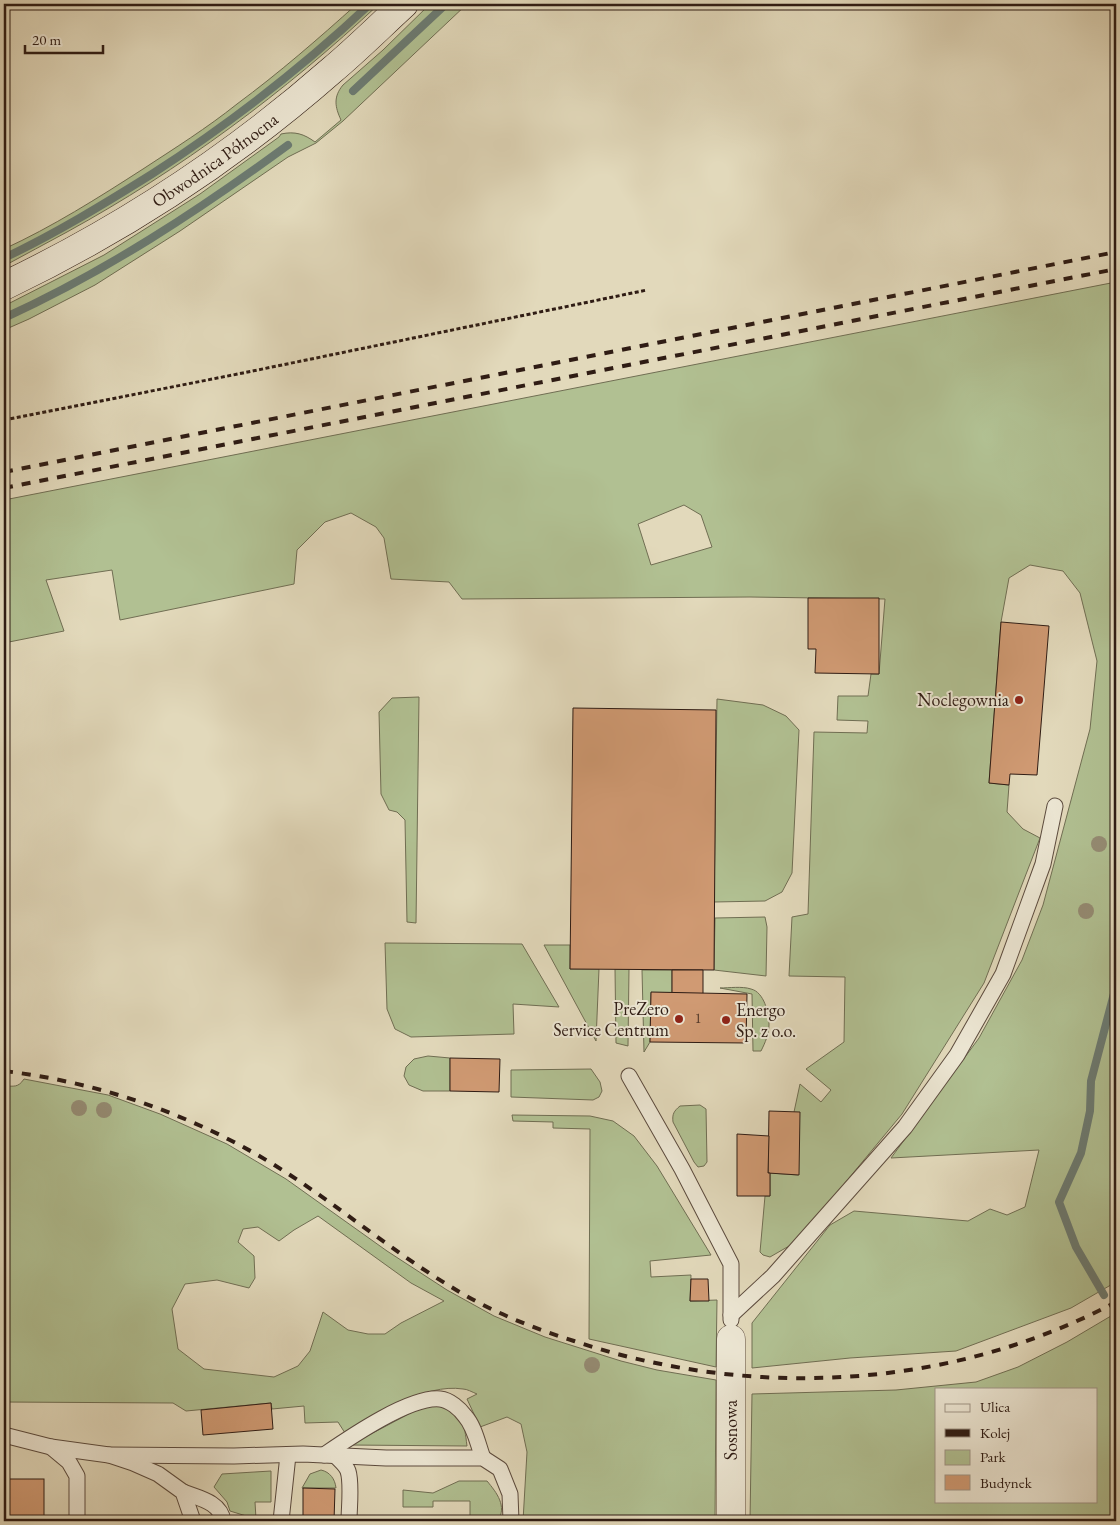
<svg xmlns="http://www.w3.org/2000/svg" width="1120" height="1525" font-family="'EB Garamond',serif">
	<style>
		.green { fill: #b1c092; stroke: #706e53; fill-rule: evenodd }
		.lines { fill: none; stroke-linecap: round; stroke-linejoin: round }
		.stream { stroke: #6c7b72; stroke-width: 8 }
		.building { fill: #d09a73; stroke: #2f1c14 }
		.lane-casing { stroke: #5c4b3e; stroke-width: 17 }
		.street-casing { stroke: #5c4b3e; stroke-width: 29 }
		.secondary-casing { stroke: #2f1c14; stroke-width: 29 }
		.path { stroke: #2f1c14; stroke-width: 3; stroke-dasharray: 4 2.5; stroke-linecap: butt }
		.lane { stroke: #ece6d3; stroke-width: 15 }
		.street { stroke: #ece6d3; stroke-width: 28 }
		.secondary { stroke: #ece6d3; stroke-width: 28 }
		.rail { stroke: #2f1c14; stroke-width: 4; stroke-dasharray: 9 9; stroke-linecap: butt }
		.tree { fill: #958c74 }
		.poi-dot { fill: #8f2418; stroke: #ece6d3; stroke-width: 2 }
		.labels { text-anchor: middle; stroke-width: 4; stroke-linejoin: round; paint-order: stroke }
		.number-label { font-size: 15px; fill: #573c2c }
		.street-label { font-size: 18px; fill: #2f1c14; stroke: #ece6d3 }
		.poi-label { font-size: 18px; fill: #2f1c14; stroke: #ece6d3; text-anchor: end }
	</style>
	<rect width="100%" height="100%" fill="#e2d9bb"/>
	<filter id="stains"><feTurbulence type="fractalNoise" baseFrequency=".004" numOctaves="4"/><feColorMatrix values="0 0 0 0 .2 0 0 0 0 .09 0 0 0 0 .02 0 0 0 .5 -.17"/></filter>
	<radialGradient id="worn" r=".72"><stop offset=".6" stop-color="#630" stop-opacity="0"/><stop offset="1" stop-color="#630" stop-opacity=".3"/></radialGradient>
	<g class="green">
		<path d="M 357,4 L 379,4 C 285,92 180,170 67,232 C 46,243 25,255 4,266 L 4,249 C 52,227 98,198 143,169 C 175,148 207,128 237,104 C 279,73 318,39 357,4 Z"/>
		<path d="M 430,4 L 467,4 L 343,121 L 316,143 L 288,157 L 180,231 L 95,285 L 29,319 L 4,330 L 4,306 L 104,255 L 200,194 L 279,137 L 281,134 C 295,131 304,134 315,142 L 341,120 C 335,107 333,97 343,85 L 383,50 Z"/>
		<path d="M 1116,282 L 1116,1282 L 1071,1308 L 956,1351 L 850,1358 L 752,1368 L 752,1323 L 830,1225 L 854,1211 L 968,1221 L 990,1209 L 1007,1215 L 1025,1207 L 1039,1150 L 891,1158 L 979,1038 L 1022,960 L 1043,905 L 1090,729 L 1097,661 L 1080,593 L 1063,571 L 1030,565 L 1009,578 L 1001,622 L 989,783 L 1009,785 L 1007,812 L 1023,829 L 1040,838 L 984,983 L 902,1114 L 796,1242 L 770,1257 L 763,1255 L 760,1252 L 765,1196 L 770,1196 L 770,1173 L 798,1175 L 794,1112 L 800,1084 L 821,1102 L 831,1090 L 806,1069 L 844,1042 L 845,977 L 789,976 L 792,917 L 808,914 L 814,732 L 867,733 L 868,721 L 837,720 L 838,696 L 868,696 L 871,674 L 879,674 L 885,599 L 750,597 L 462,599 L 449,582 L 391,579 L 384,538 L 376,527 L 351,513 L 325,522 L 297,550 L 294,584 L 120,620 L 112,570 L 46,580 L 64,631 L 4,643 L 4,500 ZM 684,505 L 701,515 L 712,547 L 651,565 L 638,524 Z"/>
		<path d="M 419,697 L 416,923 L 407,922 L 405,820 L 397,812 L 389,810 L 381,794 L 379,712 L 392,698 Z"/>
		<path d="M 717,699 L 763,705 L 786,716 L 799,730 L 792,873 L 782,892 L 765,901 L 714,902 Z"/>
		<path d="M 765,917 L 767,927 L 766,976 L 714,970 L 715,918 Z"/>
		<path d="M 385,943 L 522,944 L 559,1007 L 513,1004 L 514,1034 L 411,1037 L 395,1029 L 387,1009 Z"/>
		<path d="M 544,945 L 570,945 L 570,969 L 599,969 L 596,1041 Z"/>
		<path d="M 615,969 L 629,969 L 628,1046 L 616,1043 Z"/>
		<path d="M 642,970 L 672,970 L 672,993 L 651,993 L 650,1042 L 644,1052 Z"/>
		<path d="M 720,988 C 729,988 742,986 751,989 C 764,992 769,1013 769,1025 C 769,1034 765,1043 761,1051 L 753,1051 L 752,994 Z"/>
		<path d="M 428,1056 L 450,1058 L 450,1091 L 423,1091 L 409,1085 L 404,1076 L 406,1067 L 414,1059 Z"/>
		<path d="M 591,1069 L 600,1082 L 602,1091 L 599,1097 L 593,1100 L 511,1097 L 511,1070 Z"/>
		<path d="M 24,1079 L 108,1095 L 160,1114 L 227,1144 L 286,1179 L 387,1251 L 447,1290 L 494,1316 L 545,1337 L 621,1361 L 657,1370 L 716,1380 L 715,1521 L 523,1521 L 527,1452 L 521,1424 L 507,1417 L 480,1427 L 467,1399 L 477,1394 C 472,1392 467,1389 463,1389 C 424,1383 378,1415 345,1433 L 338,1422 L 305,1423 L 304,1406 L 272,1409 L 271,1403 L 186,1411 L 173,1403 L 4,1402 L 4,1086 C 14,1086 18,1088 24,1079 ZM 318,1216 L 411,1283 L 444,1301 L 401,1323 L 385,1334 L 368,1334 L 348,1330 L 323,1312 L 310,1351 L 298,1366 L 274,1377 L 204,1369 L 178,1349 L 172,1309 L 185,1284 L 217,1280 L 249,1288 L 255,1278 L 254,1256 L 238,1242 L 243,1229 L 258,1227 L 279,1241 L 294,1230 Z"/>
		<path d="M 700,1105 L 706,1109 L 707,1162 L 704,1166 L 698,1167 L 694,1162 L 673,1122 C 672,1114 674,1111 680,1106 Z"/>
		<path d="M 512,1115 L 590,1116 L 613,1121 L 634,1136 L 657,1166 L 711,1255 L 650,1261 L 651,1277 L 691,1275 L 690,1301 L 717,1300 L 716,1367 L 589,1339 L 590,1129 L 553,1128 L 553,1122 L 513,1121 Z"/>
		<path d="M 1116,1313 L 1116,1521 L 750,1521 L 752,1394 L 896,1390 L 976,1382 L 1018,1367 L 1067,1342 ZM 936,1389 L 1096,1389 L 1096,1501 L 936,1501 Z"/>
		<path d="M 442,1406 C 464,1418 464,1422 467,1446 L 350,1445 L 422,1407 Z"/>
		<path d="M 321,1470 C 330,1472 335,1479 336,1488 L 302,1488 L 310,1474 Z"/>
		<path d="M 271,1471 L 271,1502 L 255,1502 L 256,1519 L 230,1511 L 227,1502 L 214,1487 L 222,1474 Z"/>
		<path d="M 459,1481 L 487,1481 C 497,1493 507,1506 498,1521 L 470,1521 L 470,1501 L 433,1501 L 433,1507 L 403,1507 L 403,1490 L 433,1493 Z"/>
	</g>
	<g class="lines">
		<g class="stream">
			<path d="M 353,91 L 446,4"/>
			<path d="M 4,258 C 55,234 104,204 152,174 C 229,124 303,67 370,4"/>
			<path d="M 4,318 C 105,272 198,211 288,145"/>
			<path d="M 1104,1295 L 1076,1247 L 1059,1202 L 1081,1153 L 1090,1111 L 1091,1081 L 1116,986"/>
		</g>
	</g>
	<g class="building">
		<path d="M 808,598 L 879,598 L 879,674 L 815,673 L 816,649 L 808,649 Z"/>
		<path d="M 1001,622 L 1049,626 L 1037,775 L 1010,774 L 1009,785 L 989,783 Z"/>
		<path d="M 573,708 L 716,710 L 714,970 L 570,969 Z"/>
		<path d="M 672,970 L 703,970 L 703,994 L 672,993 Z"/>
		<path d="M 651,992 L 747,994 L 746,1043 L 650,1042 Z"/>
		<path d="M 450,1058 L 500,1059 L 499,1092 L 450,1091 Z"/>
		<path d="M 769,1111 L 800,1112 L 799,1175 L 768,1173 Z"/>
		<path d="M 737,1134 L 769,1136 L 768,1173 L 770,1173 L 770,1196 L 737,1196 Z"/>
		<path d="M 691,1279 L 708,1279 L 709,1301 L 690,1301 Z"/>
		<path d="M 271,1403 L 273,1429 L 203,1435 L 201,1410 Z"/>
		<rect x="4" y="1479" width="40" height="42"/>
		<path d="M 303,1488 L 335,1489 L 334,1521 L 303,1521 Z"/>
	</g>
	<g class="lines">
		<g class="lane-casing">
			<g id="lane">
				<path d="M 629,1076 L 682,1169 L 731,1264 L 731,1320"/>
				<path d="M 731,1315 L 773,1276 L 905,1127 L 957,1055 L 1003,974 L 1043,864 L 1055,806"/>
				<path d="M 4,1435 L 51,1447 L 69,1462 L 77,1476 L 77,1521"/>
				<path d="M 51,1447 L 109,1455 L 133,1463 L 158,1474 L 183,1492 L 193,1521"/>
				<path d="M 109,1455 L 234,1456 L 303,1454 L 386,1458 L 483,1458 L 500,1469 L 510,1494 L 511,1521"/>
				<path d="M 324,1455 C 349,1438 410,1396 440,1399 C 450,1400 460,1409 465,1416 C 475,1427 478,1445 483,1458"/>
				<path d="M 335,1455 C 339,1460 346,1465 348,1471 C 352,1483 349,1508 349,1521"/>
				<path d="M 183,1492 C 198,1498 221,1502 223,1521"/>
				<path d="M 281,1521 L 288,1455"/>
			</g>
		</g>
		<g class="street-casing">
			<path id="street" d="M 731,1521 L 731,1339"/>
		</g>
		<g class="secondary-casing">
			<g id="secondary">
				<path id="s1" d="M 4,286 C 121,230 234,156 332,70 C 357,49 380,26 404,4"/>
			</g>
		</g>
		<path class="path" d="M 4,420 L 243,373 L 647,290"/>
		<use href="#lane" class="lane"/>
		<use href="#street" class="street"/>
		<use href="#secondary" class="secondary"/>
		<g class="rail">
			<path d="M 4,472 L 1116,252"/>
			<path d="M 4,488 L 1116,269"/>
			<path d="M 4,1071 C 105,1083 205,1119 290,1175 C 345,1211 396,1254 453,1288 C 490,1311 532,1328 574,1341 C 751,1400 950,1390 1116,1302"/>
		</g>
	</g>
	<g class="tree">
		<circle cx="1099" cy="844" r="8"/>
		<circle cx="1086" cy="911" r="8"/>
		<circle cx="79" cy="1108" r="8"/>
		<circle cx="104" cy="1110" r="8"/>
		<circle cx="592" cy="1365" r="8"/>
	</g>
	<g class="poi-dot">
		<circle cx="1019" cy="700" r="5"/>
		<circle cx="679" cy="1019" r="5"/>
		<circle cx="726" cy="1020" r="5"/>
	</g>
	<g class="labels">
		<g class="number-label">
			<text x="698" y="1023">1</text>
		</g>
		<g class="street-label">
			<text dy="6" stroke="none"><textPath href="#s1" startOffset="246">Obwodnica Północna</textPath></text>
			<text transform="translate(731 1430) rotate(-90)" y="6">Sosnowa</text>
		</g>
		<g class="poi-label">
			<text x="1009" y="706">Noclegownia</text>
			<text x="669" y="1015">PreZero<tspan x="669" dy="21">Service Centrum</tspan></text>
			<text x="736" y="1016" text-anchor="start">Energo<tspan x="736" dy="21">Sp. z o.o.</tspan></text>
		</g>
	</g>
	<rect width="1120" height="1525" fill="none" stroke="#e2d9bb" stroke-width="20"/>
	<rect x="5" y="5" width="1110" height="1515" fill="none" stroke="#2f1c14" stroke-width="2.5"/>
	<rect x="10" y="10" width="1100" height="1505" fill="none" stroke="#2f1c14"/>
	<rect x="935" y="1388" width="162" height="115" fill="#ece6d3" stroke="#a09587"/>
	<rect x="945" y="1404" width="25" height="8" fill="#ece6d3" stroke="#a09587"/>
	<text x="980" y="1412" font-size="15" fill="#2f1c14">Ulica</text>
	<rect x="945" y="1429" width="25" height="8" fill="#2f1c14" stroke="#a09587"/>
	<text x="980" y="1438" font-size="15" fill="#2f1c14">Kolej</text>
	<rect x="945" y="1450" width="25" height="15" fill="#b1c092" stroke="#a09587"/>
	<text x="980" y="1462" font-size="15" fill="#2f1c14">Park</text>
	<rect x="945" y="1475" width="25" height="15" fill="#d09a73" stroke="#a09587"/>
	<text x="980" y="1488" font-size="15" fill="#2f1c14">Budynek</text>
	<path d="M25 45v8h78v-8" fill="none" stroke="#2f1c14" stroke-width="2.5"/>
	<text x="32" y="45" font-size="15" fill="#2f1c14" stroke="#ece6d3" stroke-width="4" paint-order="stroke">20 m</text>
	<rect width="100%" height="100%" filter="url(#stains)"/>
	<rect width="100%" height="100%" fill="url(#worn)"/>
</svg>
